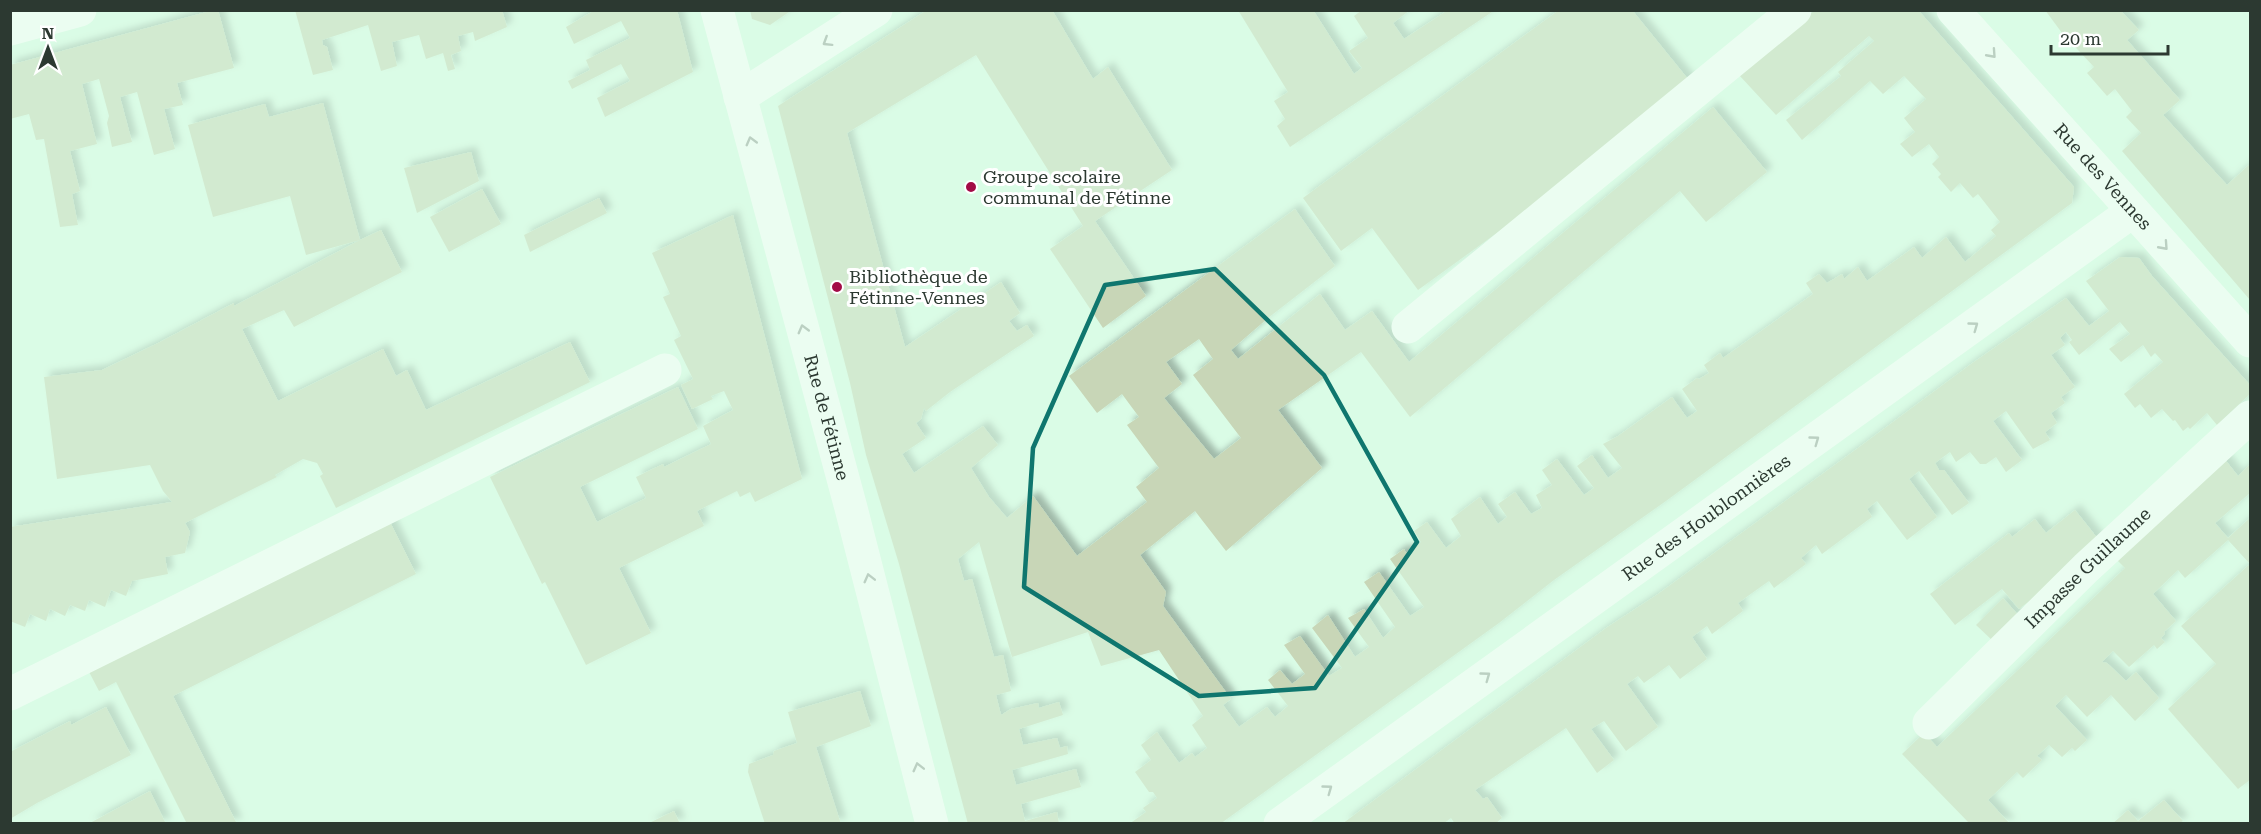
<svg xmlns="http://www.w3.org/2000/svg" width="2261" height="834" font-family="'Roboto Serif',serif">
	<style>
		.building { fill: #c8d6b7; fill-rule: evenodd; filter: url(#shadow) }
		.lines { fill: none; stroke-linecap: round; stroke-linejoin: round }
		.minor { stroke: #fff; stroke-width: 33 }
		.oneway { stroke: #969c98 }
		.marked { fill: none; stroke: #0f766e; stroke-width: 4.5; stroke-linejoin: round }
		.poi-dot { fill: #a30b46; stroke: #fff; stroke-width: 2 }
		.labels { text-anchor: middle; stroke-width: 6; stroke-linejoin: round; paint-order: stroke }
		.street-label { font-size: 18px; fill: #2c3931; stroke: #fff }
		.poi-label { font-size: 18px; fill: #2c3931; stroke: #fff; text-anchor: start }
	</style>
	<defs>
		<filter id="shadow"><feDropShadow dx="5.5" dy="-5.5" stdDeviation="3" flood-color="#0004"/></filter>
	</defs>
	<rect width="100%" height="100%" fill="#dafce6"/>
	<g class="building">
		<path d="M 214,10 L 218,10 L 234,68 L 177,83 L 183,105 L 164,109 L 175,149 L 154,155 L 137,92 L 120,97 L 132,142 L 112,147 L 107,123 L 109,116 L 99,79 L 82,84 L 97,144 L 70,151 L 80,191 L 72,194 L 78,225 L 60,227 L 44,139 L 36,140 L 29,114 L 10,119 L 10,65 Z"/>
		<path d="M 295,10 L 502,10 L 507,27 L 475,41 L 473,32 L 458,36 L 461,51 L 451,55 L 455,69 L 448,71 L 443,53 L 426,59 L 419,35 L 392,42 L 397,66 L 381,71 L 368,25 L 322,40 L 323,45 L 327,47 L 333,70 L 313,75 Z"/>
		<path d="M 595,10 L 677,10 L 693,72 L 605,117 L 597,98 L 630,81 L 621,64 L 572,89 L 568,81 L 590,70 L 586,60 L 630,38 L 621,21 L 574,44 L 566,27 Z"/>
		<path d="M 750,10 L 792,10 L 770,25 L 752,19 Z"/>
		<path d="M 927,10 L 1052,10 L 1093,79 L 1108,67 L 1172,170 L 1095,221 L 1146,296 L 1103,328 L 1050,249 L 1083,226 L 976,55 L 847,133 L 905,347 L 1001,282 L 1020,313 L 1009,321 L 1017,331 L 1027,325 L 1034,336 L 950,392 L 926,411 L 924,408 L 921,419 L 916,423 L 926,438 L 902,454 L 914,473 L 983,426 L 998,445 L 971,468 L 989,497 L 1007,518 L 1033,496 L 1077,556 L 1147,502 L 1136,487 L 1159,468 L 1127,425 L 1139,417 L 1122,394 L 1097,413 L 1069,376 L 1295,209 L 1335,266 L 1268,318 L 1231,350 L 1238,359 L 1320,294 L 1345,330 L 1372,311 L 1409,362 L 1713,107 L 1767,172 L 1706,222 L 1680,191 L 1410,417 L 1361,352 L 1278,410 L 1322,468 L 1226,551 L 1195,511 L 1140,555 L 1166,592 L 1163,606 L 1231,699 L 1223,705 L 1239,727 L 1267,707 L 1275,717 L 1288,706 L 1268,680 L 1280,670 L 1292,684 L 1305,674 L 1284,645 L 1300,636 L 1329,676 L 1342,668 L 1312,628 L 1328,615 L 1355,657 L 1369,647 L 1348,618 L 1364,609 L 1383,638 L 1395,627 L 1364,582 L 1379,572 L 1410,616 L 1424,607 L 1390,559 L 1404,549 L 1406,553 L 1421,542 L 1414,531 L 1427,522 L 1446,548 L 1461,536 L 1451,519 L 1480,497 L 1498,524 L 1507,517 L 1498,504 L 1515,492 L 1531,514 L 1542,508 L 1536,495 L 1552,485 L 1542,470 L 1557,459 L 1584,495 L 1594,488 L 1577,466 L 1592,455 L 1608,478 L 1622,468 L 1603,444 L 1618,436 L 1672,397 L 1687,418 L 1697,411 L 1682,389 L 1697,378 L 1699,379 L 1709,373 L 1704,365 L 1720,353 L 1723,358 L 1813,294 L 1806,283 L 1819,274 L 1827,283 L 1842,274 L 1844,279 L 1858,267 L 1867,281 L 1914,247 L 1922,258 L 1946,237 L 1965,262 L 1996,236 L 1991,230 L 2000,222 L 1978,194 L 1973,198 L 1960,183 L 1951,192 L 1938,177 L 1941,174 L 1932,164 L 1939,157 L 1929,144 L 1912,157 L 1900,144 L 1915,132 L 1904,118 L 1926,99 L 1904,76 L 1883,94 L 1870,81 L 1802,140 L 1786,120 L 1841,76 L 1838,72 L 1874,41 L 1869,36 L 1776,115 L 1739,75 L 1815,10 L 1918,10 L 2074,187 L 2072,203 L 1666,501 L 1554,580 L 1499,623 L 1220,824 L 1129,824 L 1146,812 L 1143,808 L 1157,798 L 1153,792 L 1149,792 L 1135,772 L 1151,760 L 1141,745 L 1157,732 L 1179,763 L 1192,753 L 1195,757 L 1207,748 L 1192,725 L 1203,716 L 1159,650 L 1101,666 L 1088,632 L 1012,657 L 979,542 L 958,559 L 964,581 L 972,579 L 994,657 L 1003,655 L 1011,691 L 996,695 L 1001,715 L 1011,709 L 1038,703 L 1039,708 L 1059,702 L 1063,715 L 1019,729 L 1023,745 L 1057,738 L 1060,748 L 1067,746 L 1068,754 L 1012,770 L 1016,785 L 1076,769 L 1081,787 L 1021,804 L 1025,821 L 1057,812 L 1059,824 L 968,824 L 899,564 L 866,455 L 850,383 L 778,106 ZM 1199,339 L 1213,359 L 1193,375 L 1241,438 L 1214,459 L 1164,398 L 1182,384 L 1166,362 Z"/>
		<path d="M 1238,10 L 1313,10 L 1354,74 L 1362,68 L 1349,51 L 1368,38 L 1354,16 L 1362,10 L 1410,10 L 1393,23 L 1404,39 L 1448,10 L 1495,10 L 1290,147 L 1277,126 L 1285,119 L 1274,101 L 1288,92 Z"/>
		<path d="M 1559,10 L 1632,10 L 1696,89 L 1418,290 L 1372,228 L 1341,251 L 1303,198 Z"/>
		<path d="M 2045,10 L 2120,10 L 2139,30 L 2127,40 L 2180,100 L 2163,115 L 2227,185 L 2250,164 L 2250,300 L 2122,151 L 2141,133 L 2126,117 L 2132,111 L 2115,89 L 2107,96 L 2087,73 L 2094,67 L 2062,33 Z"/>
		<path d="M 323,103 L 360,240 L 381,230 L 402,272 L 294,327 L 284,310 L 242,329 L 278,401 L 383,349 L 396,376 L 407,370 L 426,410 L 570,342 L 590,382 L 336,508 L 320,476 L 323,474 L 317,463 L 303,459 L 275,475 L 277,477 L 185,523 L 190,532 L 185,553 L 165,557 L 168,574 L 132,581 L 126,596 L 111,590 L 105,607 L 89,600 L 85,611 L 70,605 L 65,616 L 50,609 L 46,621 L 30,614 L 25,627 L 10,621 L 10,527 L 172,502 L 163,491 L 150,465 L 57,479 L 44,377 L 102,370 L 158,343 L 234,303 L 234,306 L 360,240 L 306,255 L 290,196 L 213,217 L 188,125 L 265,104 L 269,117 Z"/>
		<path d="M 471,152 L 479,181 L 417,213 L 404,168 Z"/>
		<path d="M 482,189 L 501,224 L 449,252 L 430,217 Z"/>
		<path d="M 599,198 L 607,213 L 530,252 L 524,235 Z"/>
		<path d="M 733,215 L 802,479 L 755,502 L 750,492 L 740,497 L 737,491 L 697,511 L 704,526 L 619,568 L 651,633 L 586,665 L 545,582 L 542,584 L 490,477 L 678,387 L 698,429 L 580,487 L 597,522 L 646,498 L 636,477 L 663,464 L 664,467 L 711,444 L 703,426 L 733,410 L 724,391 L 711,396 L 713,399 L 692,409 L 681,385 L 693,379 L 674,340 L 681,336 L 663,297 L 670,294 L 652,253 Z"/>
		<path d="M 2120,257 L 2139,258 L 2152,276 L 2250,385 L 2250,394 L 2217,425 L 2207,413 L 2190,429 L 2188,427 L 2183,431 L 2175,420 L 2173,421 L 2162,409 L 2151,418 L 2140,404 L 2135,408 L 2124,394 L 2163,362 L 2155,353 L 2151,357 L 2143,345 L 2121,362 L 2109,349 L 2130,334 L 2120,322 L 2079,355 L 2069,342 L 2072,340 L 2066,332 L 2060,338 L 2065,345 L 2051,355 L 2075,387 L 2061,397 L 2065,403 L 2051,413 L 2057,423 L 2045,432 L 2050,440 L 2033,449 L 2006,411 L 1993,421 L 2022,460 L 2006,472 L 1996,457 L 1986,464 L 1980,464 L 1970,452 L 1956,462 L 1950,452 L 1935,463 L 1939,470 L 1944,470 L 1969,503 L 1952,515 L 1919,471 L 1909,479 L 1937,517 L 1907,540 L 1877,501 L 1867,509 L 1872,517 L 1822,554 L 1816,545 L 1801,558 L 1806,564 L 1774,588 L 1769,581 L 1738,603 L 1743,611 L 1712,634 L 1707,626 L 1692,637 L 1707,659 L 1680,679 L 1669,665 L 1644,683 L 1638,676 L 1627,684 L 1658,727 L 1626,751 L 1604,721 L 1591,729 L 1614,760 L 1597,773 L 1566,728 L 1475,790 L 1483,799 L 1487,797 L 1502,818 L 1495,824 L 1455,824 L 1451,818 L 1443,824 L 1342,824 L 1606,628 L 1658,594 L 1862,445 L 1971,364 L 2066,298 L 2089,326 L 2109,311 L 2086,281 Z"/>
		<path d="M 2219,452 L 2238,476 L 2250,464 L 2250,493 L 2215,523 L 2228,538 L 2250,518 L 2250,780 L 2238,789 L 2168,709 L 2216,664 L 2181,626 L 2250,564 L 2228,540 L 2185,578 L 2178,570 L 2153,594 L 2176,621 L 2164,632 L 2165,634 L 2161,638 L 2165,642 L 2157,649 L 2154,645 L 2129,667 L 2113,651 L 2102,662 L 2107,663 L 2126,681 L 2136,672 L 2159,698 L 2135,721 L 2111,695 L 2087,717 L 2066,695 L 2055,706 L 2087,740 L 2075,751 L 2072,748 L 2062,757 L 2049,745 L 2037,756 L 2042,760 L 2023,778 L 2017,772 L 1988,800 L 2010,824 L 1970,824 L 1902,754 L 1924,733 L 1937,747 L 2125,568 L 2112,555 Z"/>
		<path d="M 2075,510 L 2099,540 L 2073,568 L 2019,609 L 2002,589 L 1955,625 L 1930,594 L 2009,533 L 2012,537 L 2035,519 L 2046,533 Z"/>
		<path d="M 388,518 L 416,574 L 173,696 L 237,824 L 187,824 L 116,682 L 99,691 L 87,668 Z"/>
		<path d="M 2003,598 L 2020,617 L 1994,642 L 1976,625 Z"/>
		<path d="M 860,691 L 871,726 L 816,747 L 841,824 L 765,824 L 748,772 L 749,764 L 773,755 L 774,751 L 797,743 L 788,712 Z"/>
		<path d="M 106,707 L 131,755 L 37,803 L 10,819 L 10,752 L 70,721 L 71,725 Z"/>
		<path d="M 150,791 L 166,824 L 88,824 Z"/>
		<path d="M 2164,800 L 2183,821 L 2178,824 L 2112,824 L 2128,810 L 2138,821 Z"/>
		<path d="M 674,811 L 680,824 L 647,824 Z"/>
	</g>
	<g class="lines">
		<g class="minor">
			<path id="s1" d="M 717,10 L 851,508 L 932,824"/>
			<path id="s2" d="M 1953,10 L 2250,341"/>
			<path d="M 10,29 L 80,10"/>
			<path d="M 740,97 L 876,10"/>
			<path d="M 1408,327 L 1795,10"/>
			<path d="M 10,694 L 665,370"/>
			<path id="s3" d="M 1929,723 L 2086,568 L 2250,417"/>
			<path id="s4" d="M 1280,824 L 2133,211"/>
		</g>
	</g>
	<defs><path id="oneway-chevron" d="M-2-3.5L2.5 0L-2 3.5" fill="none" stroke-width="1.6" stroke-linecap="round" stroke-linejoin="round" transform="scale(1.5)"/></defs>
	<g class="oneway">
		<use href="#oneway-chevron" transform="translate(827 42) rotate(148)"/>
		<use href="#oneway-chevron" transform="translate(1992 54) rotate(48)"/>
		<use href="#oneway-chevron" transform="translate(751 141) rotate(-105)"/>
		<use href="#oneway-chevron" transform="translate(2164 246) rotate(48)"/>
		<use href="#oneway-chevron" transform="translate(1974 326) rotate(-36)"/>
		<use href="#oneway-chevron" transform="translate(803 329) rotate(-105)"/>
		<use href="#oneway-chevron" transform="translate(1815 440) rotate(-36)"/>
		<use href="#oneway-chevron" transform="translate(869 578) rotate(-104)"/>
		<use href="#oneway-chevron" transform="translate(1486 676) rotate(-36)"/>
		<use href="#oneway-chevron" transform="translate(918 767) rotate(-104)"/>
		<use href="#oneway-chevron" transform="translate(1328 789) rotate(-36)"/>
	</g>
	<path d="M0 0H2261V834H0ZM 1215,269 L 1324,375 L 1417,542 L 1315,688 L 1199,696 L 1024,587 L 1033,448 L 1105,285 Z" fill="#dafce6" fill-opacity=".55" fill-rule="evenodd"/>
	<path class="marked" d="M 1215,269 L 1324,375 L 1417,542 L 1315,688 L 1199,696 L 1024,587 L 1033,448 L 1105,285 Z"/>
	<g class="poi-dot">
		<circle cx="971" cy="187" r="6"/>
		<circle cx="837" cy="287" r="6"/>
	</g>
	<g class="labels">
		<g class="street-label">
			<text dy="6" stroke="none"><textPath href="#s2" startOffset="224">Rue des Vennes</textPath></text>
			<text dy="6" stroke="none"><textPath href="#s1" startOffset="422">Rue de Fétinne</textPath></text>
			<text dy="6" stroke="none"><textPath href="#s4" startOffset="525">Rue des Houblonnières</textPath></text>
			<text dy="6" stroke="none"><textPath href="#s3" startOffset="222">Impasse Guillaume</textPath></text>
		</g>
		<g class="poi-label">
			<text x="983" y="183">Groupe scolaire<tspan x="983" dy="21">communal de Fétinne</tspan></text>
			<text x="849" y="283">Bibliothèque de<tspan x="849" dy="21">Fétinne-Vennes</tspan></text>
		</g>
	</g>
	<rect width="2261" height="834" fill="none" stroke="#2c3931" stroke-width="24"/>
	<g transform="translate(48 48)" stroke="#ffffff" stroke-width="4.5" paint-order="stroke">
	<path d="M0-4.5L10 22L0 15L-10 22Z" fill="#2c3931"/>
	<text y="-9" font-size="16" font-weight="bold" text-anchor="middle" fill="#2c3931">N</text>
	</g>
	<path d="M2051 45v9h117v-9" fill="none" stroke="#2c3931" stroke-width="3"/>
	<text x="2060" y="45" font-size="18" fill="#2c3931" stroke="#ffffff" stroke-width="4.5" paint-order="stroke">20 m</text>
</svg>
